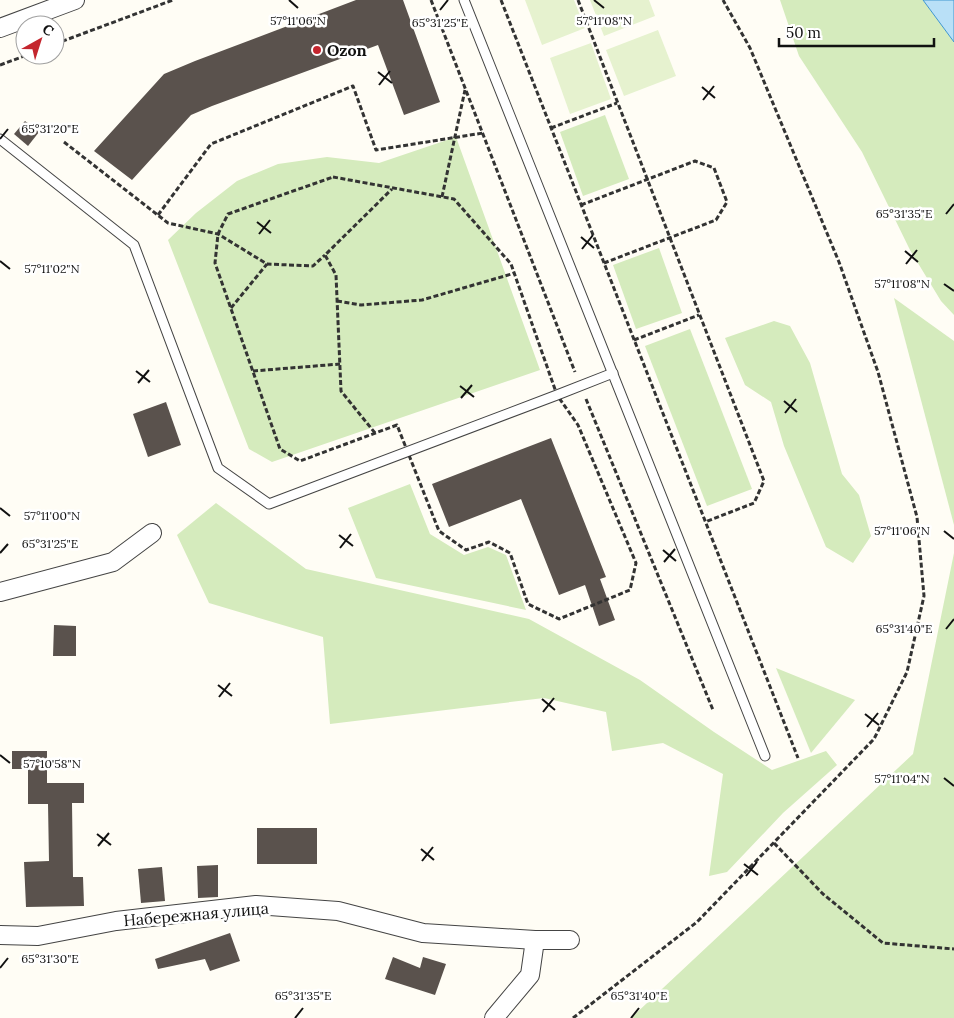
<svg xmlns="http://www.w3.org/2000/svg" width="954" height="1018" font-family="Lora,serif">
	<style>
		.green { fill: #d5ebbd }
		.pitch { fill: #e6f2cf }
		.water { fill: #b9e0f7; stroke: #3f96cf }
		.building { fill: #5a524d }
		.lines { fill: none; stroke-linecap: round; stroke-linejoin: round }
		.service-casing { stroke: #444; stroke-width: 11 }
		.minor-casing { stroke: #444; stroke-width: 20 }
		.path { stroke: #333; stroke-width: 3; stroke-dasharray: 5 2.5; stroke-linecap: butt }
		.service { stroke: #fff; stroke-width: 9 }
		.minor { stroke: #fff; stroke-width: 18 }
		.ticks { fill: none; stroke: #111; stroke-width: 2 }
		.poi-dot { fill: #c4262e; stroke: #fff; stroke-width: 2 }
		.labels { text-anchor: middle; stroke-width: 5; stroke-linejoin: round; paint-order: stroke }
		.poi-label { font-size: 16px; font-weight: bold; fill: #111; stroke: #fff; text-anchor: start }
		.street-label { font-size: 16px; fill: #111; stroke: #fff }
		.ticks-label { font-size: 12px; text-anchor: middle; fill: #111; stroke: #fff; stroke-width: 5; stroke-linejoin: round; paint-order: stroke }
	</style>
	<rect width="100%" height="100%" fill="#fffdf5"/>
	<g class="green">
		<path d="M 780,0 L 923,0 L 954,42 L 954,315 L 941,301 L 910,250 L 862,152 L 799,56 Z"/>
		<path d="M 605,115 L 629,179 L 583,196 L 560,132 Z"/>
		<path d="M 456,137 L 540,370 L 272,462 L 249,449 L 168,240 L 196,213 L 237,181 L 278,164 L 327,157 L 379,163 Z"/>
		<path d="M 659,248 L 682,313 L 636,329 L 613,265 Z"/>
		<path d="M 894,298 L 954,341 L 954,525 Z"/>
		<path d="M 774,321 L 790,326 L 810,363 L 842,474 L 859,495 L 871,536 L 853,563 L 826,547 L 784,446 L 771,402 L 745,385 L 725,338 Z"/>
		<path d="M 690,329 L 752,489 L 707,506 L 645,346 Z"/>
		<path d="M 410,484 L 430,534 L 464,555 L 488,547 L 506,555 L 526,610 L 376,578 L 348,508 Z"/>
		<path d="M 216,503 L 306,569 L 529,619 L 640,680 L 714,732 L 772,770 L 826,751 L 837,765 L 783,813 L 727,872 L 709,876 L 723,774 L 663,743 L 612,751 L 606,712 L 544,698 L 330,724 L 323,637 L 209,603 L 177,535 Z"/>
		<path d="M 954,553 L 954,1018 L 631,1018 L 913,754 Z"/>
		<path d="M 776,668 L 855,700 L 811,753 Z"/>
	</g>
	<g class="pitch">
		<path d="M 525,0 L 574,0 L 585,28 L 542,45 Z"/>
		<path d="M 590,0 L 649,0 L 655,16 L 604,36 Z"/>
		<path d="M 658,30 L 676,76 L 624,96 L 606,50 Z"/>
		<path d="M 591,43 L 611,99 L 570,114 L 550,58 Z"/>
	</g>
	<path class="water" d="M 923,0 L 954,0 L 954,42 Z"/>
	<g class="building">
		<path d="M 356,0 L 403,0 L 440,102 L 404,115 L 378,45 L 212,106 L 191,115 L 132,180 L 94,151 L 164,74 L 195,61 Z"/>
		<path d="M 25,121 L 39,132 L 28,146 L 14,134 Z"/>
		<path d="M 166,402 L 181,445 L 148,457 L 133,414 Z"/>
		<path d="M 551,438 L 606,577 L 600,579 L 615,620 L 599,626 L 585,585 L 559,595 L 521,499 L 449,527 L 432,484 Z"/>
		<path d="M 54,625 L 76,626 L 76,656 L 53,656 Z"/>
		<path d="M 12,751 L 47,751 L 47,783 L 84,783 L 84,803 L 72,803 L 73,877 L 83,877 L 84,906 L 26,907 L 24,862 L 49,861 L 48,804 L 28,804 L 28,769 L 12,769 Z"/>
		<rect x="257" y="828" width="60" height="36"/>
		<path d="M 218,865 L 218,897 L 198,898 L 197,866 Z"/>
		<path d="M 162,867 L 165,901 L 141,903 L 138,869 Z"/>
		<path d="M 230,933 L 240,961 L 210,971 L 205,959 L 158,969 L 155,959 Z"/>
		<path d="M 393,957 L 420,968 L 423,957 L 446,964 L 435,995 L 385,979 Z"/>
	</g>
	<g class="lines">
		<g class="service-casing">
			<g id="service">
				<path d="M 464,0 L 765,756"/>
				<path d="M 0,139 L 134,245 L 218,468 L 269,504 L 557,395 L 613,373"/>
			</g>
		</g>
		<g class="minor-casing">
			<g id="minor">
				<path d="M 0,28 L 75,0"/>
				<path d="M 0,592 L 113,562 L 152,533"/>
				<path d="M 0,935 L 38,936 L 116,921 L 256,905 L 338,911 L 423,933 L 535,940 L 570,940"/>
				<path d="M 494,1018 L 530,975 L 535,940"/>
			</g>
		</g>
		<g class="path">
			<path d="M 431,0 L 575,372"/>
			<path d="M 501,0 L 798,758"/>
			<path d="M 578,0 L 764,481 L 754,503 L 705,522"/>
			<path d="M 55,44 L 173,0"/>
			<path d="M 0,65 L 27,55"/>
			<path d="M 551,128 L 617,103"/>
			<path d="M 64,142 L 168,223 L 218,234 L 267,264 L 313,266 L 325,255"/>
			<path d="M 333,177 L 454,199 L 511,264 L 557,395 L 578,425 L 636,563 L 630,590 L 559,619 L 528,604 L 510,553 L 489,542 L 466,550 L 439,531 L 397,425 L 300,461 L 280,449 L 215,263 L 218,234 L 228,214 Z"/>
			<path d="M 442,197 L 465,90"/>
			<path d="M 581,205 L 695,161 L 714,168 L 727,202 L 716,220 L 604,263"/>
			<path d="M 158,215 L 211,144 L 353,86 L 376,150 L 483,133"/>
			<path d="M 337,301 L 361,305 L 422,300 L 515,273"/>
			<path d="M 231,308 L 267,264"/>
			<path d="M 634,340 L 699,315"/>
			<path d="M 253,371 L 340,364"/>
			<path d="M 586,399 L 713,710"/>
			<path d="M 375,433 L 341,391 L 336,275 L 325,255 L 392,189"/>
			<path d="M 774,843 L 823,894 L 883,943 L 954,949"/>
			<path d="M 573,1018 L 697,922 L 874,739 L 907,672 L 924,596 L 917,517 L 878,372 L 839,262 L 750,48 L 723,0"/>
		</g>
		<use href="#service" class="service"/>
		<use href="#minor" class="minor"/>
	</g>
	<path class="ticks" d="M 289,0 L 298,8M 594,0 L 604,8M 440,10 L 448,0M 378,72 L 392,83M 379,85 L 390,71M 702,87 L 715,98M 703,100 L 714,86M 0,139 L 8,129M 946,214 L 954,204M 257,222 L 271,233M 259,234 L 270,220M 581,237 L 594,248M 582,249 L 593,235M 905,251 L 918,262M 0,261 L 10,269M 906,264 L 917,250M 944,284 L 954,291M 136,371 L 150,382M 138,383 L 149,370M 460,386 L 474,397M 461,398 L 472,385M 784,401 L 797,412M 785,413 L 796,399M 0,508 L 10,516M 944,531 L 954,539M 339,535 L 353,546M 340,548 L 351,534M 663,550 L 676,561M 0,553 L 8,544M 664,562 L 675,549M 946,629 L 954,619M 218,685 L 232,696M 219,697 L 230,683M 542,699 L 555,710M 543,712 L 554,698M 865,714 L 879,725M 867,727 L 878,713M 0,755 L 10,763M 944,778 L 954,786M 97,834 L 111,845M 98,846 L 109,833M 421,849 L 434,860M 422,861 L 433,847M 744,864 L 758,875M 746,876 L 757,862M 0,968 L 8,958M 295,1018 L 303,1008M 631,1018 L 639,1008"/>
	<circle class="poi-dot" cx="317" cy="50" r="5"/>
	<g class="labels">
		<g class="poi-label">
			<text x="327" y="56">Ozon</text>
		</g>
		<g class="street-label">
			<text transform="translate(196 914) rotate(-5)" y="6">Набережная улица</text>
		</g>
	</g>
	<g class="ticks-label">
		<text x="298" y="25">57°11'06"N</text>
		<text x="604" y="25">57°11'08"N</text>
		<text x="440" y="27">65°31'25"E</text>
		<text x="50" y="133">65°31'20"E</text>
		<text x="904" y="218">65°31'35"E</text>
		<text x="52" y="273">57°11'02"N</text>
		<text x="902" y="288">57°11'08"N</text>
		<text x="52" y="520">57°11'00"N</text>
		<text x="902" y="535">57°11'06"N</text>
		<text x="50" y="548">65°31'25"E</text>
		<text x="904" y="633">65°31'40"E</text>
		<text x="52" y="768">57°10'58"N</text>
		<text x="902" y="783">57°11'04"N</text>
		<text x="50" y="963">65°31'30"E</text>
		<text x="303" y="1000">65°31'35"E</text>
		<text x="639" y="1000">65°31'40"E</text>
	</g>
	<g transform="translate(40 40) rotate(39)"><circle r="24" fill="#ffffff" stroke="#a0a0a0"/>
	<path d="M0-4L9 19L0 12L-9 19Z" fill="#c4262e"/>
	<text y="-8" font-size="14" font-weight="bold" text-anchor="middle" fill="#111111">С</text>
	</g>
	<path d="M779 38v8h155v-8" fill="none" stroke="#111111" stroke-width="2.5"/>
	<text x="786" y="38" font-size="15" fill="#111111" stroke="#ffffff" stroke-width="4" paint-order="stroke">50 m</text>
</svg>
